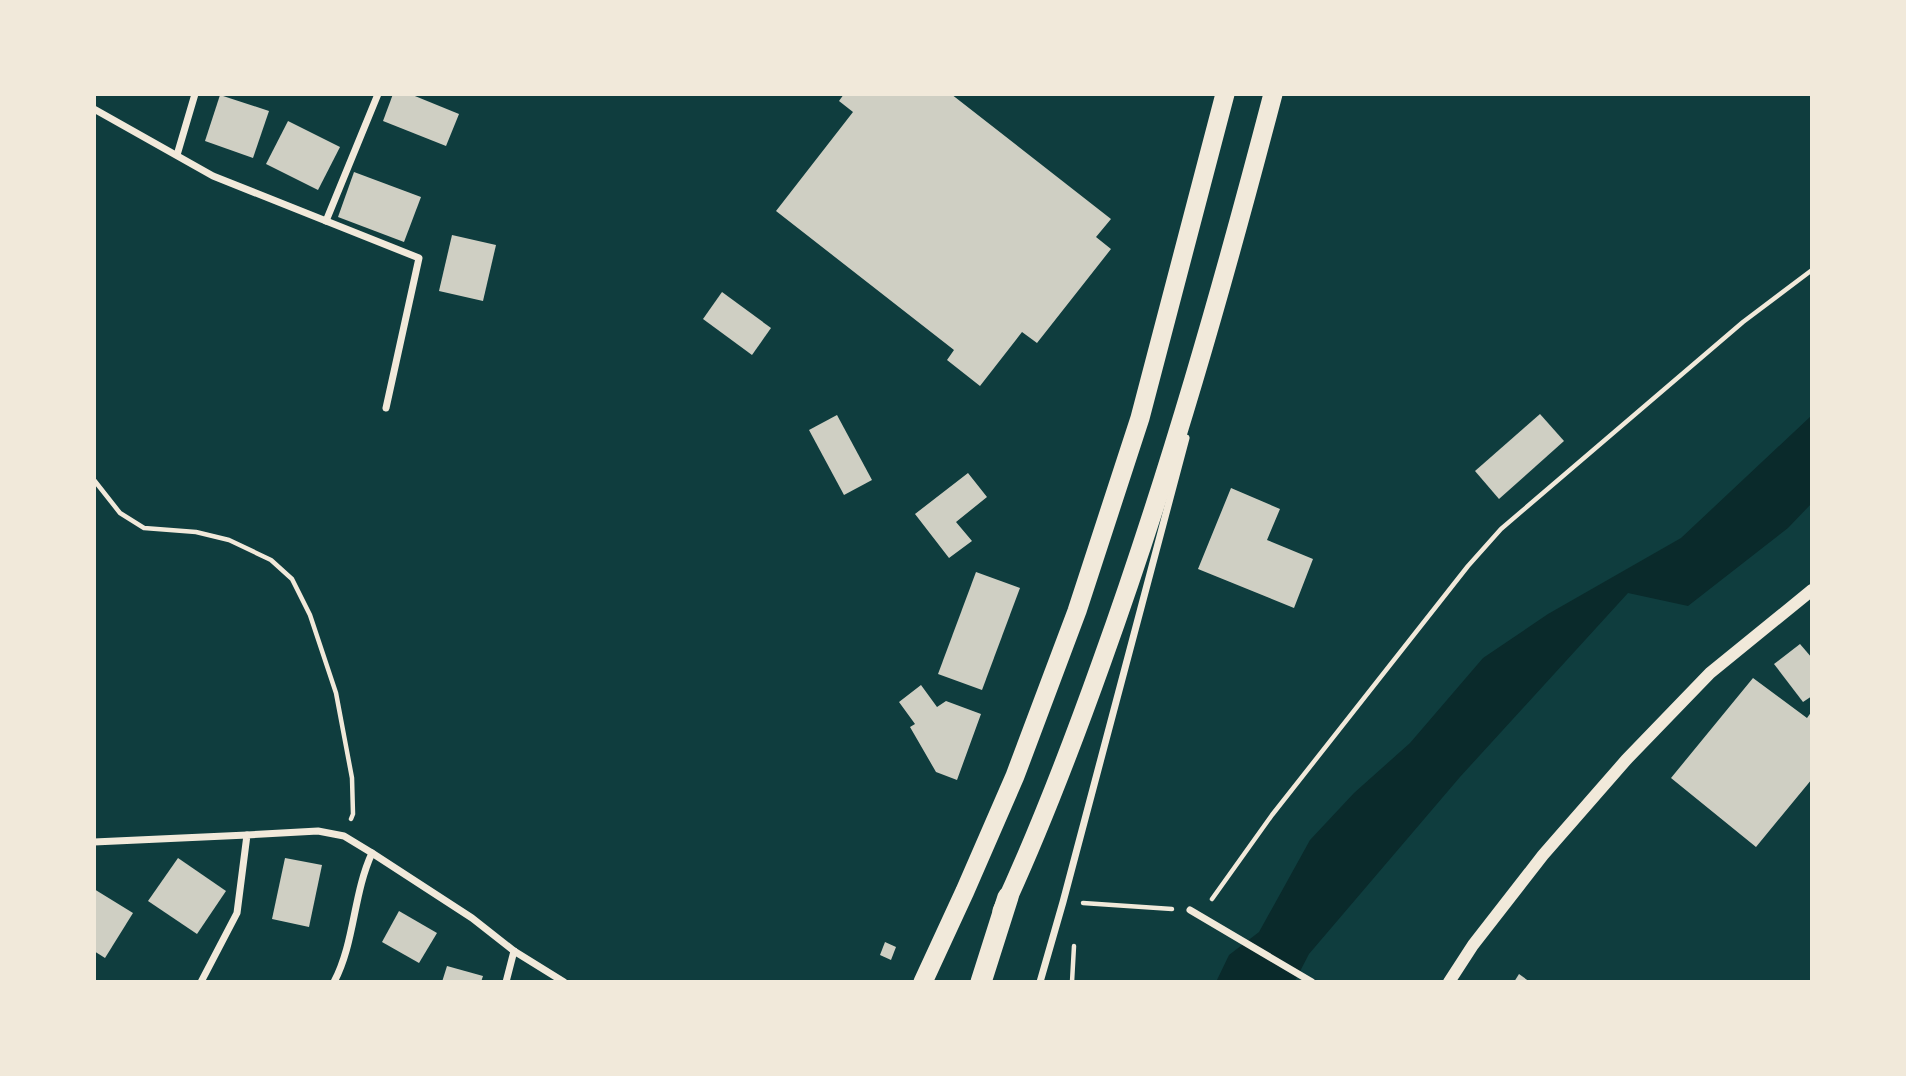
<svg xmlns="http://www.w3.org/2000/svg" width="1906" height="1076" font-family="'Space Grotesk',sans-serif">
	<style>
		.water { fill: #0a2a2b }
		.building { fill: #cfcfc3 }
		.lines { fill: none; stroke-linecap: round; stroke-linejoin: round }
		.path { stroke: #f1e9da; stroke-width: 4.5 }
		.minor { stroke: #f1e9da; stroke-width: 7 }
		.tertiary { stroke: #f1e9da; stroke-width: 12 }
		.trunk { stroke: #f1e9da; stroke-width: 19 }
		.motorway { stroke: #f1e9da; stroke-width: 21 }
	</style>
	<rect width="100%" height="100%" fill="#0f3d3e"/>
	<path class="water" d="M 1811,416 L 1811,504 L 1788,528 L 1688,606 L 1628,593 L 1460,777 L 1309,954 L 1295,981 L 1216,982 L 1229,955 L 1259,932 L 1310,840 L 1354,793 L 1410,743 L 1483,658 L 1548,614 L 1681,538 Z"/>
	<g class="building">
		<path d="M 393,94 L 410,94 L 459,114 L 446,146 L 383,121 Z"/>
		<path d="M 844,94 L 951,94 L 1111,219 L 1096,237 L 1111,249 L 1037,343 L 1022,332 L 980,386 L 947,360 L 954,350 L 776,211 L 853,112 L 839,101 Z"/>
		<path d="M 220,95 L 269,111 L 253,158 L 205,141 Z"/>
		<path d="M 288,121 L 340,147 L 318,190 L 266,164 Z"/>
		<path d="M 354,172 L 421,197 L 404,242 L 338,217 Z"/>
		<path d="M 452,235 L 496,245 L 483,301 L 439,291 Z"/>
		<path d="M 722,292 L 771,328 L 752,355 L 703,319 Z"/>
		<path d="M 1540,414 L 1564,441 L 1499,499 L 1475,471 Z"/>
		<path d="M 837,415 L 872,480 L 844,495 L 809,430 Z"/>
		<path d="M 968,473 L 987,497 L 956,522 L 972,541 L 949,558 L 915,514 Z"/>
		<path d="M 1231,488 L 1280,509 L 1267,540 L 1313,559 L 1294,608 L 1198,569 Z"/>
		<path d="M 976,572 L 1020,588 L 982,690 L 938,674 Z"/>
		<path d="M 1800,644 L 1812,658 L 1812,696 L 1803,702 L 1774,664 Z"/>
		<path d="M 1753,678 L 1807,718 L 1812,711 L 1812,779 L 1756,847 L 1671,778 Z"/>
		<path d="M 921,685 L 937,707 L 946,701 L 981,714 L 957,780 L 936,772 L 910,727 L 915,724 L 899,702 Z"/>
		<path d="M 178,858 L 226,891 L 197,934 L 148,901 Z"/>
		<path d="M 285,858 L 322,865 L 309,927 L 272,919 Z"/>
		<path d="M 94,889 L 133,913 L 105,958 L 94,951 Z"/>
		<path d="M 399,911 L 437,933 L 419,963 L 382,942 Z"/>
		<path d="M 885,942 L 896,947 L 891,960 L 880,955 Z"/>
		<path d="M 447,966 L 483,976 L 481,982 L 442,982 Z"/>
		<path d="M 1519,974 L 1530,982 L 1514,982 Z"/>
	</g>
	<g class="lines">
		<g class="path">
			<path d="M 94,480 L 120,513 L 144,528 L 196,532 L 229,540 L 271,560 L 292,579 L 310,615 L 336,693 L 352,778 L 353,814 L 351,819"/>
			<path d="M 1212,899 L 1272,815 L 1468,566 L 1501,529 L 1743,322 L 1812,270"/>
			<path d="M 1083,903 L 1172,909"/>
			<path d="M 1072,982 L 1074,946"/>
		</g>
		<g class="minor">
			<path d="M 94,109 L 213,176 L 419,258 L 386,408"/>
			<path d="M 177,155 L 195,94"/>
			<path d="M 326,221 L 378,94"/>
			<path d="M 94,842 L 247,835"/>
			<path d="M 372,853 L 472,918 L 514,951 L 564,982"/>
			<path d="M 1190,910 L 1312,982"/>
			<path d="M 201,982 L 237,913 L 247,835 L 318,831 L 344,836 L 372,853 C 353,894 355,942 334,982"/>
			<path d="M 506,982 L 514,951"/>
			<path d="M 1040,982 L 1063,902 L 1186,438"/>
		</g>
		<path class="tertiary" d="M 1449,982 L 1473,945 L 1543,855 L 1626,760 L 1710,673 L 1812,590"/>
		<g class="trunk">
			<path d="M 1002,911 C 1040,829 1072,745 1102,661 C 1169,475 1223,285 1273,94"/>
			<path d="M 923,982 L 965,891 L 1015,776 L 1077,611 L 1140,418 L 1225,94"/>
		</g>
		<path class="motorway" d="M 981,982 L 1008,897"/>
	</g>
	<rect width="1906" height="1076" fill="none" stroke="#f1e9da" stroke-width="192"/>
</svg>
